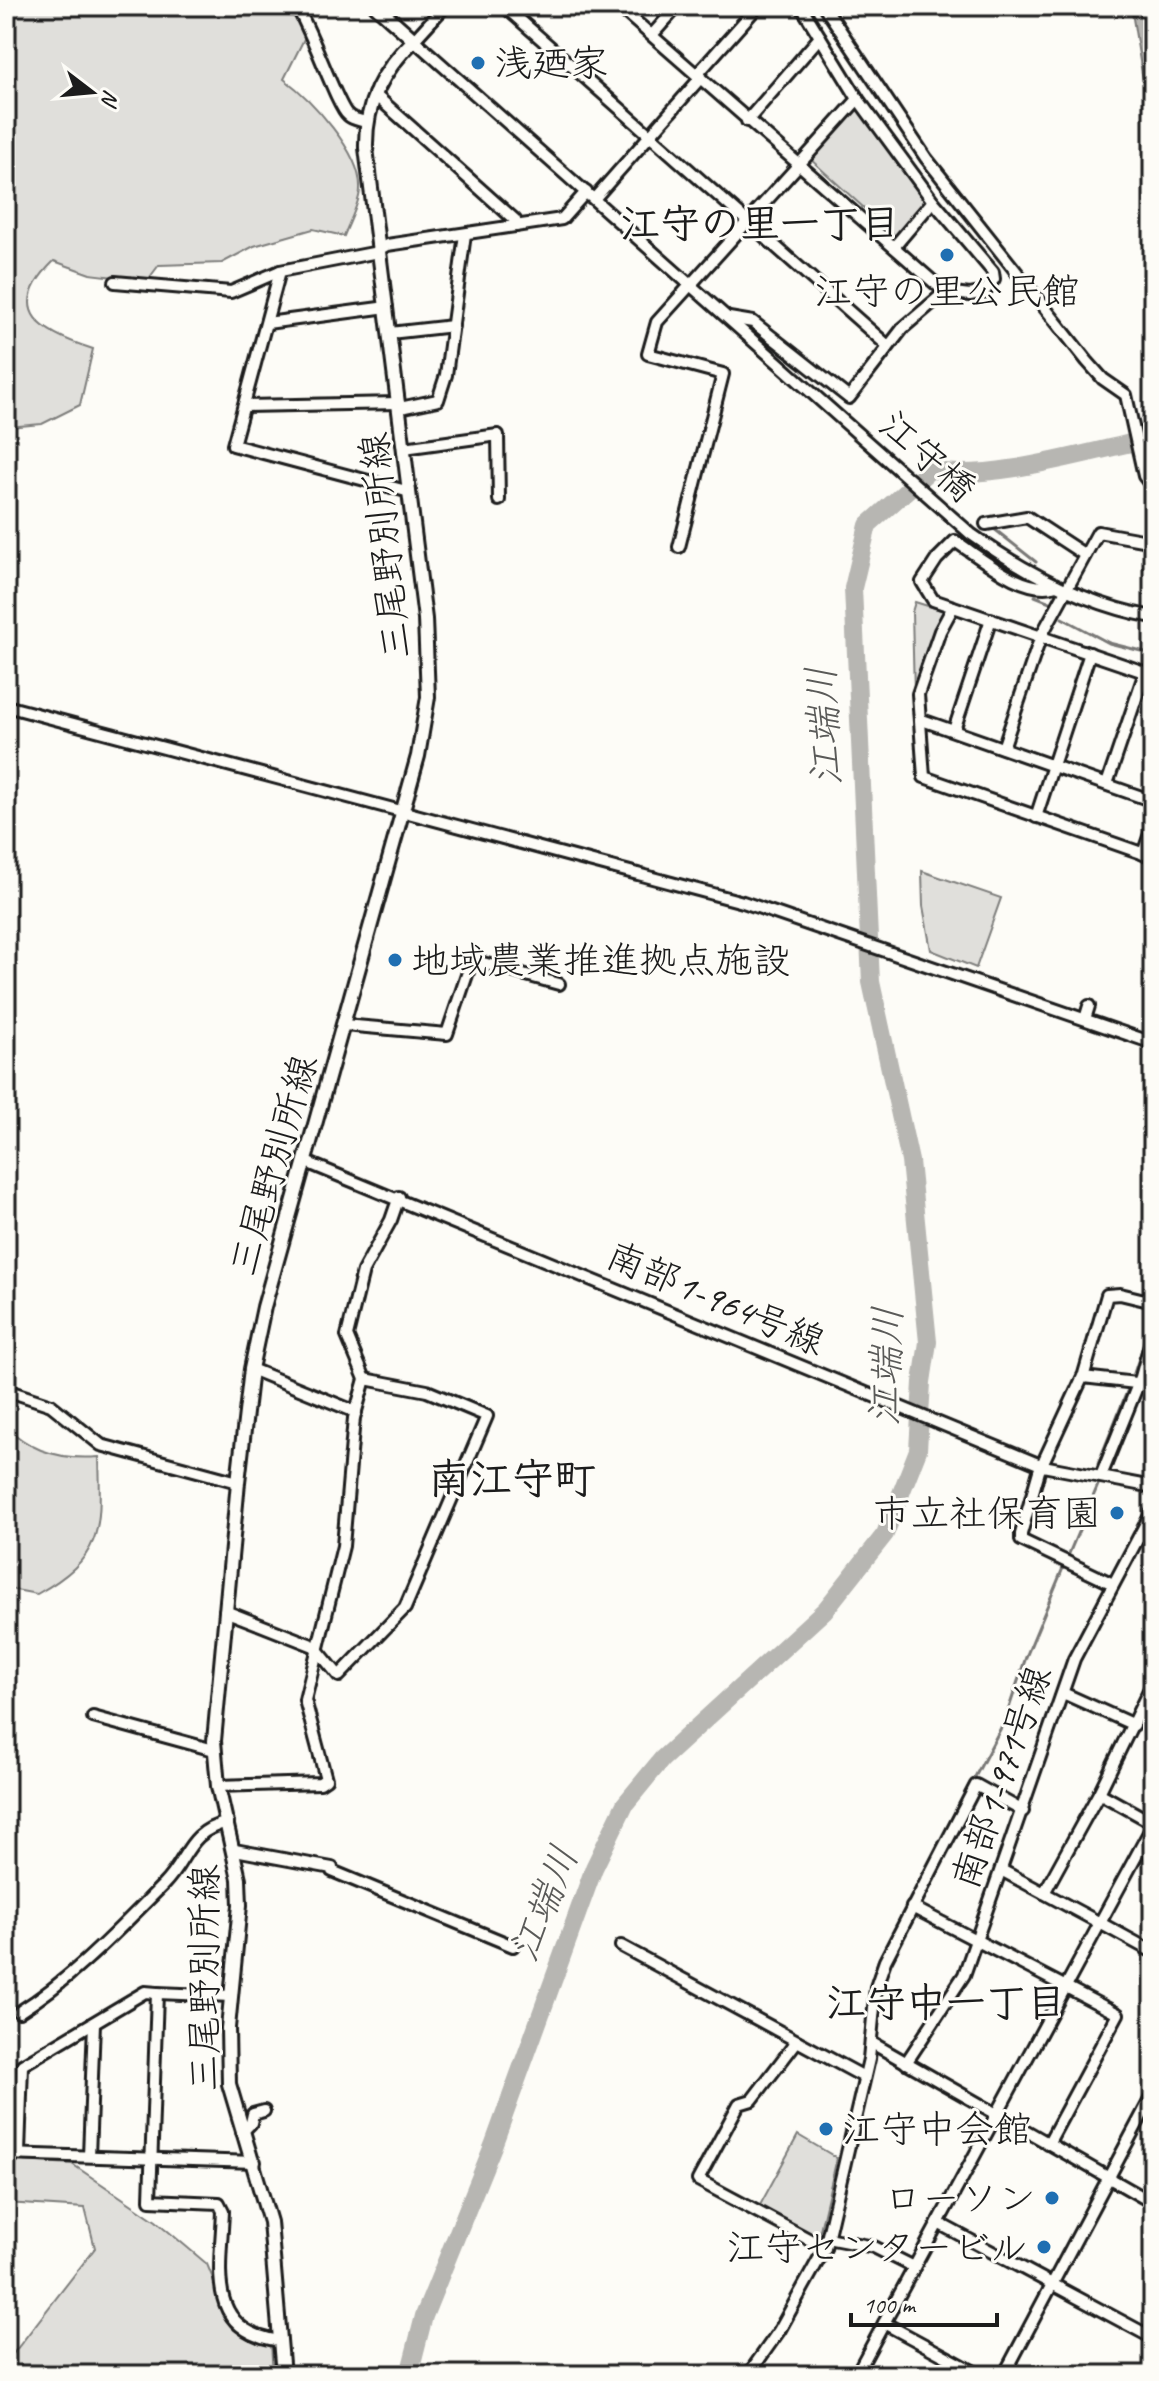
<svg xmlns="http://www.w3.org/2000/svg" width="1159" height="2381" font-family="Caveat,'Klee One',sans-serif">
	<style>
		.green { fill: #e0dfdb; stroke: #7e7e7c; stroke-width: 2 }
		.water { fill: #b7b6b2; stroke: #797876; stroke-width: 2 }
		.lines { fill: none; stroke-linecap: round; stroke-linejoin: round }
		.stream { stroke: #797876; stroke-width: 3 }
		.river { stroke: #b7b6b2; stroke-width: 18 }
		.minor-casing { stroke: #1c1c1c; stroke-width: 16 }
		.major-casing { stroke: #1c1c1c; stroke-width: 18 }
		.minor { stroke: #fdfcf7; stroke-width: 10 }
		.major { stroke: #fdfcf7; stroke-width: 12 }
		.poi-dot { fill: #1f6fb2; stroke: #fdfcf7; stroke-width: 3 }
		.labels { text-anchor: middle; stroke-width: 6; stroke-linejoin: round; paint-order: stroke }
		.poi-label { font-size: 38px; fill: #1c1c1c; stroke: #fdfcf7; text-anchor: start }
		.street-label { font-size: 38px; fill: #1c1c1c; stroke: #fdfcf7 }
		.neighbourhood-label { font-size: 40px; font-weight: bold; fill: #1c1c1c; stroke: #fdfcf7 }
		.water-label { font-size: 40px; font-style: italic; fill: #5a5a58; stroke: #fdfcf7 }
		.quarter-label { font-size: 42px; font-weight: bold; fill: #1c1c1c; stroke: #fdfcf7 }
	</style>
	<rect width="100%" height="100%" fill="#fdfcf7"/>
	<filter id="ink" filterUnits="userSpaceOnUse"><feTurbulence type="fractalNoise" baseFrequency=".0125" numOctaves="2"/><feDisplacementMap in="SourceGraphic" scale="16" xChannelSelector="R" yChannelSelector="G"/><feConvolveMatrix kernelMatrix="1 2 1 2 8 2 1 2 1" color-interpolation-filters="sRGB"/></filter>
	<g filter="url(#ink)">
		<g class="green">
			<path d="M 6,6 L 290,7 L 306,35 L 284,79 C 310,98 362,153 360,189 C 360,203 349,222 344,236 L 313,229 L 254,246 L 222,263 L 159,265 L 147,281 L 90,274 L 54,261 C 2,312 43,333 93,349 L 80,405 L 42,424 L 8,427 L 6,436 Z"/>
			<path d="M 855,107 L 860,108 L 928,199 L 896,237 L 810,159 Z"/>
			<path d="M 915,602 L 947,612 L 914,693 L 912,612 Z"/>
			<path d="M 922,871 L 1001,898 L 976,968 L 931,950 L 923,906 Z"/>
			<path d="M 6,1426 C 31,1453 63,1460 99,1457 C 101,1528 105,1556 37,1594 L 10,1589 L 6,1603 Z"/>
			<path d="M 798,2135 L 837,2158 L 819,2234 L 814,2237 L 759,2207 Z"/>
			<path d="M 6,2160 L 72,2164 L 156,2221 L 207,2264 L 234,2330 L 271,2343 L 273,2375 L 6,2375 L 6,2363 L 95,2248 L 85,2208 L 6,2203 Z"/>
		</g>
		<path class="water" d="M 1131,6 L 1153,6 L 1153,141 Z"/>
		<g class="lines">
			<g class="stream">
				<path d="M 993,528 L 1036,562"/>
				<path d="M 1035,596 L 1050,602"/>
				<path d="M 1062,618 L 1109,643 L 1153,654"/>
				<path d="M 1153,1296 L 1153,1295"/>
				<path d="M 1132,1379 L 1148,1332 L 1150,1306"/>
				<path d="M 1098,1464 L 1128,1389"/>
				<path d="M 1068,1556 L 1098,1485"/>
				<path d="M 869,2007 L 872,1980 L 878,1961 L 1005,1720 L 1026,1657 L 1063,1568"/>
				<path d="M 862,2066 L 865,2054"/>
				<path d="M 822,2233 L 858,2082"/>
				<path d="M 744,2370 L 775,2328"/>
			</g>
			<path class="river" d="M 409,2375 L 424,2316 L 493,2146 L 594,1868 L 625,1804 L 662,1759 L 825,1610 L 885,1534 L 918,1450 L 922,1382 L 928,1342 L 910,1161 L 871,982 L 853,588 L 868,525 L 931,469 C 980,485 1099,449 1153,438"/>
			<g class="minor-casing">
				<g id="minor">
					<path d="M 296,6 C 311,28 337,106 348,115 C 353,120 360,120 366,122"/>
					<path d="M 445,6 L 414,40 L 971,534 C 1026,573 1086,605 1153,617"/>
					<path d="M 504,6 L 888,346"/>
					<path d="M 618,6 L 945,292 L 970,295 L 984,292 L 994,279 L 993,272 L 933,201 L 858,99 L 801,6"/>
					<path d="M 824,6 L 926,158 L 1087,361 L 1103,379 L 1126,395 L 1144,476 L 1153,488"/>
					<path d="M 652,35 L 678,6"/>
					<path d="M 374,94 L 515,220 L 516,226"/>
					<path d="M 747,121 L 820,37"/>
					<path d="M 594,199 L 697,82 L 701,70 L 758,6"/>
					<path d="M 894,247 L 933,201"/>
					<path d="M 115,282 L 231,292 L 280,271"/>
					<path d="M 729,318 L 753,322 L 849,398 L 903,328 L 945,292"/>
					<path d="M 267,323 L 387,307"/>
					<path d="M 390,333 L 453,326"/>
					<path d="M 244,406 L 399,403"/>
					<path d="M 400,408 L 438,400 L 446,375 L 465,234"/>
					<path d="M 404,448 L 498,435 L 499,500"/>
					<path d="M 410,492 L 233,445 L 280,271 L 373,253 L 387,245 L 562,219 L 586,192"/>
					<path d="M 986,524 L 1027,517 L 1085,555"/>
					<path d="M 679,547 L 723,374 L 648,354 L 657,322 L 858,99"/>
					<path d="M 1056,585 C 1025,596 981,558 955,541 L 937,559 L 922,582 L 933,600 L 1153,675"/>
					<path d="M 953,607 L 940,631 L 918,694 L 924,777 L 1153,857"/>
					<path d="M 6,706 L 743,902 L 1153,1043"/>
					<path d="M 922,720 L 1153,801"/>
					<path d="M 954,730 L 991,619"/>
					<path d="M 1003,748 L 1041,636 L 1098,532 L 1153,542"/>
					<path d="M 1107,784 L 1145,672"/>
					<path d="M 1036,817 L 1090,653"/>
					<path d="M 1143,854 L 1153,825"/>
					<path d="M 1085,1019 L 1089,1006"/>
					<path d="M 344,1025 L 447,1034 L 472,960 L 559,984"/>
					<path d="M 306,1162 L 1043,1466 L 1153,1487"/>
					<path d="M 251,1369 L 356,1412"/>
					<path d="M 1083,1377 L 1136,1383"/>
					<path d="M 6,1390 L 51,1405 L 101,1445 L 238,1482"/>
					<path d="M 1101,1476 L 1141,1377 L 1153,1333"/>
					<path d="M 1113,1584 L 1021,1540 L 1021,1534 L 1039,1471 L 1084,1374 L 1107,1295 L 1120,1294 L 1153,1302"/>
					<path d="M 225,1611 L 314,1646 L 339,1676 L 405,1608 L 487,1416 L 427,1391 L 365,1379"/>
					<path d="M 1063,1693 L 1134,1725"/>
					<path d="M 93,1717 L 214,1750"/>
					<path d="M 218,1786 L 320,1783 L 326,1779 L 305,1700 L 343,1546 L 354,1418 L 365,1379 L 347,1336 L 363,1271 L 391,1220 L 399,1197"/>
					<path d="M 1099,1793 L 1153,1823"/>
					<path d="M 235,1850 L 332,1868 L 332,1871 L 513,1946"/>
					<path d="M 1001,1870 L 1100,1923 L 1153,1825"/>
					<path d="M 1044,1893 L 1099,1793 L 1153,1682"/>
					<path d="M 912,1907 L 1118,2014 L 1048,2144"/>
					<path d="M 621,1946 L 864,2077"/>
					<path d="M 157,1993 L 231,1996"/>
					<path d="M 19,2012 C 72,1979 119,1929 163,1885 C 189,1859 186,1832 228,1822"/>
					<path d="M 797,2041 L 752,2100 L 739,2104 L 698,2180 L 825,2248"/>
					<path d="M 872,2043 L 1153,2203"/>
					<path d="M 906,2063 L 964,1975 L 1074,1659 L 1153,1510"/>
					<path d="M 242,2132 L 251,2123 L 253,2114 L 264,2111"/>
					<path d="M 19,2153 L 22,2065 L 145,1992 L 157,1993 L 150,2200 L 219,2203 L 223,2211 C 221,2268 204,2332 281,2341"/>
					<path d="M 6,2154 L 255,2162"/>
					<path d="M 89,2156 L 94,2023"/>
					<path d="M 938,2223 L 1153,2338"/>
					<path d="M 827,2238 L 874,2247 L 914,2267"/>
					<path d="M 884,2323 L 980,2375"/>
					<path d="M 748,2375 L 779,2331 L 825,2248 L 869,2059 L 876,1987 L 885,1961 L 976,1785 L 1023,1811"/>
					<path d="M 856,2375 L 1100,1923 L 1153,1952"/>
					<path d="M 1004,2375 L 1153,2094"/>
				</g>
			</g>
			<g class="major-casing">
				<path id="major" d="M 283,2375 L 270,2222 L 229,2084 L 228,2028 L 240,1905 L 239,1879 L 218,1786 L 214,1741 L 238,1482 L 251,1369 L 264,1307 L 418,756 L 428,697 L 425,619 L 366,148 C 365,103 382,71 414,40 L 376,6"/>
			</g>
			<use href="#minor" class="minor"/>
			<use href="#major" class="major"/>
		</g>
	</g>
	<g class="poi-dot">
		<circle cx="478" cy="63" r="8"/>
		<circle cx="947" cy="255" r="8"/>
		<circle cx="395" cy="960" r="8"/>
		<circle cx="1117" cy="1513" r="8"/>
		<circle cx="826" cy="2129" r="8"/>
		<circle cx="1052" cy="2198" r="8"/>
		<circle cx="1044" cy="2247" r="8"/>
	</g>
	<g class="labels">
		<g class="poi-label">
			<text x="494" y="76">浅廼家</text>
			<text x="947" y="304" text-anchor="middle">江守の里公民館</text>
			<text x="411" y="973">地域農業推進拠点施設</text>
			<text x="1101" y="1526" text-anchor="end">市立社保育園</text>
			<text x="842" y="2142">江守中会館</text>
			<text x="1036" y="2211" text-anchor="end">ローソン</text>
			<text x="1028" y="2260" text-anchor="end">江守センタービル</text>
		</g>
		<g class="street-label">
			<text transform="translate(928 456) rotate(42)" y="13">江守橋</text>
			<text transform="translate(385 546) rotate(-96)" y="13">三尾野別所線</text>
			<text transform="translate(273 1165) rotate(-74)" y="13">三尾野別所線</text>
			<text transform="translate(716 1298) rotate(23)" y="13">南部1-964号線</text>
			<text transform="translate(1001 1777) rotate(-71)" y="13">南部1-971号線</text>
			<text transform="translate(204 1978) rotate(-90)" y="13">三尾野別所線</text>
		</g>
		<g class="neighbourhood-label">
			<text x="760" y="237">江守の里一丁目</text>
			<text x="946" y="2016">江守中一丁目</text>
		</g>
		<g class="water-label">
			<text transform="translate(823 726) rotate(-93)" y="14">江端川</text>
			<text transform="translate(885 1366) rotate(-88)" y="14">江端川</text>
			<text transform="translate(543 1903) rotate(-68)" y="14">江端川</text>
		</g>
		<g class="quarter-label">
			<text x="512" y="1493">南江守町</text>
		</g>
	</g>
	<rect width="1159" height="2381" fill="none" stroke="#fdfcf7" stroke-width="32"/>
	<rect x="16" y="16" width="1127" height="2349" fill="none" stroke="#1c1c1c" stroke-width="3" filter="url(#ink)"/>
	<g transform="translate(92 92) rotate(106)" stroke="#fdfcf7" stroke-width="6" paint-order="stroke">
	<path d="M0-6L14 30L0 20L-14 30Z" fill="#1c1c1c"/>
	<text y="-12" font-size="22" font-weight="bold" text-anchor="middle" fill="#1c1c1c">N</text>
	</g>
	<path d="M851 2313v12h146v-12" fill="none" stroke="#1c1c1c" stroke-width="4"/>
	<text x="863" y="2313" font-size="24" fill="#1c1c1c" stroke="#fdfcf7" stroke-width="6" paint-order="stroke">100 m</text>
</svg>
